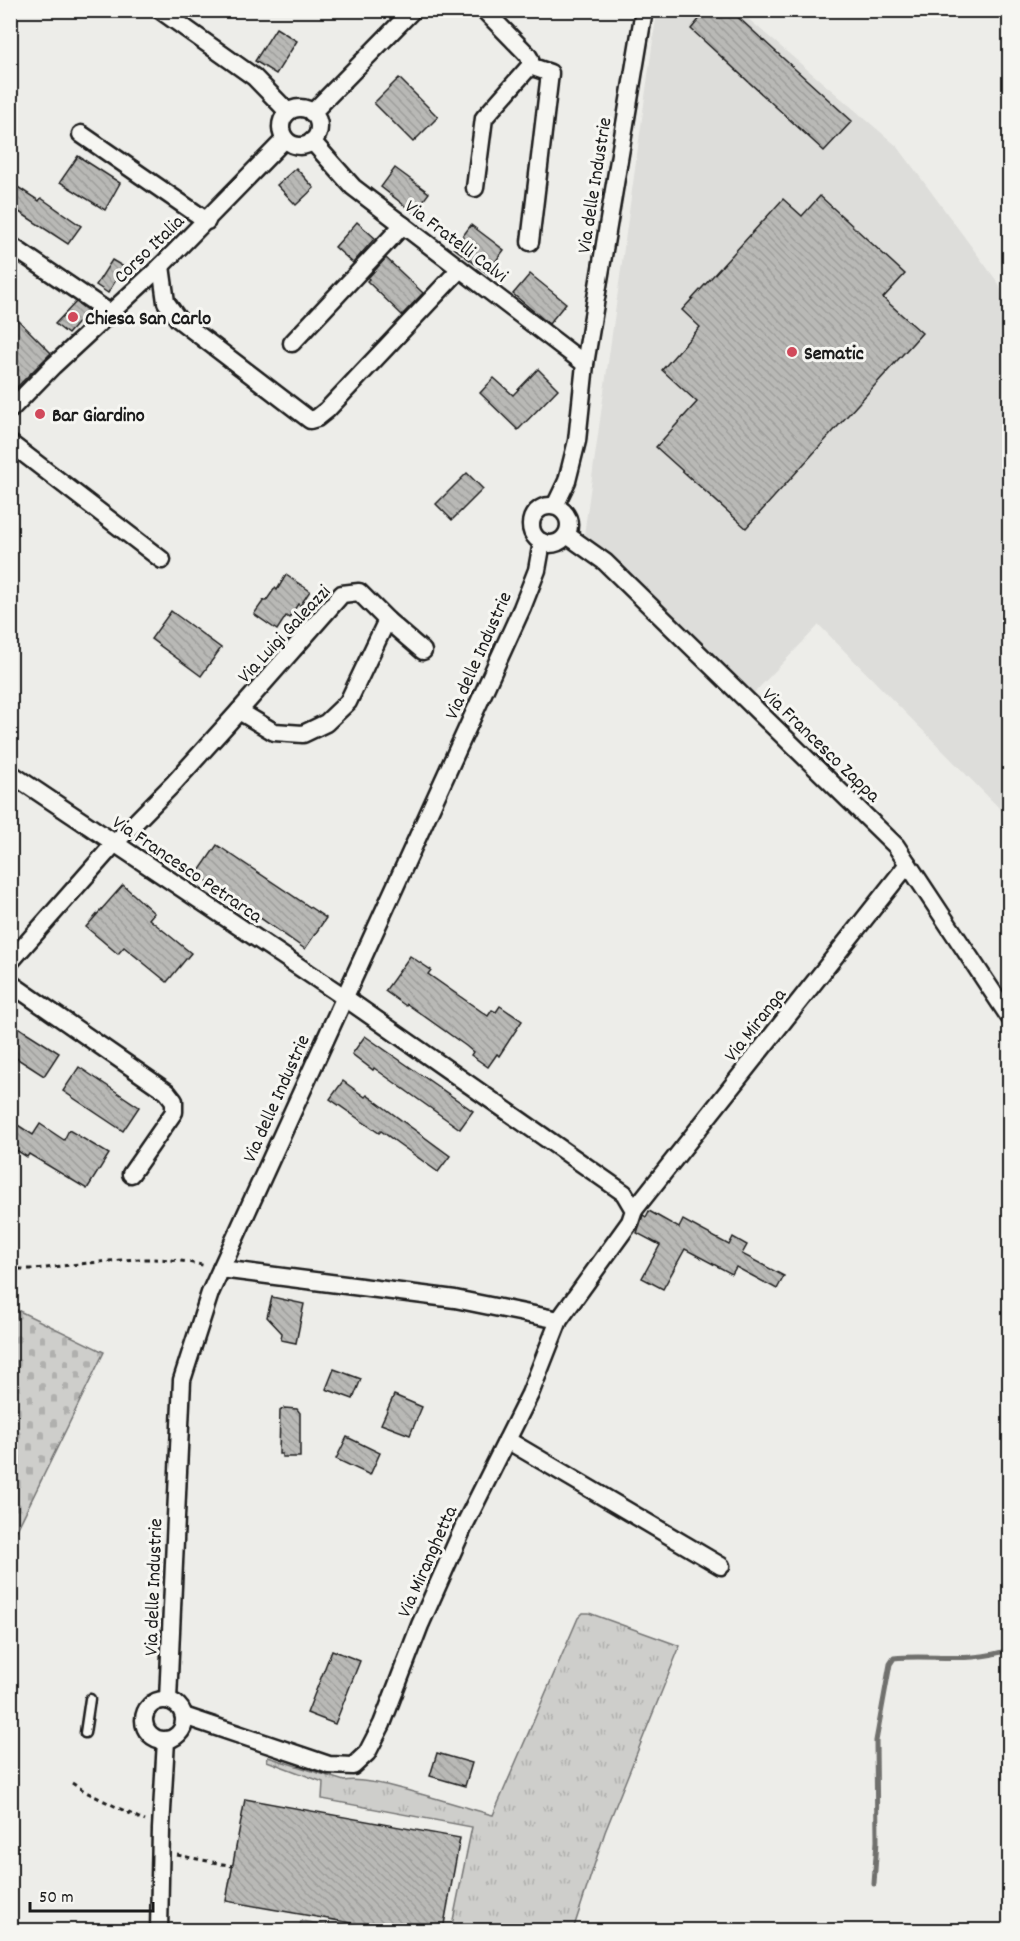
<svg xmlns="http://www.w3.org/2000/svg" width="1020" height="1941" font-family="Dekko,sans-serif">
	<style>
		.built { fill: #ddddda }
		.grass { fill: url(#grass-tufts); stroke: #757574; stroke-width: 1.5 }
		.cemetery { fill: url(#cemetery-stones); stroke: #757574; stroke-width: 1.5 }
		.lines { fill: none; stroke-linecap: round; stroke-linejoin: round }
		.stream { stroke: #6f6f6d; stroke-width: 5 }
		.building { fill: url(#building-back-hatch); stroke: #1c1c1c; stroke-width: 1.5 }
		.service-casing { stroke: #1c1c1c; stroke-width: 13 }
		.minor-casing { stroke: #1c1c1c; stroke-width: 21 }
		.path { stroke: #1c1c1c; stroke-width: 3; stroke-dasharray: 4.5 4.5; stroke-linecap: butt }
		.service { stroke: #f6f6f2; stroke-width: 8 }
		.minor { stroke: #f6f6f2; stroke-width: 16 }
		.poi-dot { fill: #d1495b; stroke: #f6f6f2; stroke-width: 2 }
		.labels { text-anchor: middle; stroke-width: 6; stroke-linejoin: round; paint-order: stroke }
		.street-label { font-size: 20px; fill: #1c1c1c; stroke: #f6f6f2 }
		.poi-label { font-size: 20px; font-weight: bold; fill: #1c1c1c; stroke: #f6f6f2; text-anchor: start }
	</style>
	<defs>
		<pattern id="grass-tufts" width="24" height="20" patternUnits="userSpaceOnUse" patternTransform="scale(1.5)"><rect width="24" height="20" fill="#cececb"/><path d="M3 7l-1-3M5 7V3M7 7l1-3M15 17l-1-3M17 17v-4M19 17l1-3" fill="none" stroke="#b0b0ae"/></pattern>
		<pattern id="cemetery-stones" width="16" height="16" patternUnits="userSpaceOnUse" patternTransform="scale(1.5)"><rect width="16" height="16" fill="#cececb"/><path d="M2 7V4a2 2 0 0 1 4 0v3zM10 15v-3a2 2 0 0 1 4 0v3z" fill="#b0b0ae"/></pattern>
		<pattern id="building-back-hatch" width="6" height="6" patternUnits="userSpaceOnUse" patternTransform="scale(1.5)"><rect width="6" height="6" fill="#b9b9b6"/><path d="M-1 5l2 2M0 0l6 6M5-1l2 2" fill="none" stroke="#9e9e9c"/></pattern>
	</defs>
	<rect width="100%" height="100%" fill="#edede9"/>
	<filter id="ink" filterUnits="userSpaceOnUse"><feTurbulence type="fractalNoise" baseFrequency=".0167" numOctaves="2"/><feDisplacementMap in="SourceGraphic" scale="12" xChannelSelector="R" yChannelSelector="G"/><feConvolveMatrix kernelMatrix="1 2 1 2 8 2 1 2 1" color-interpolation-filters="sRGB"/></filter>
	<g filter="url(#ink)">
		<path class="built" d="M 657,11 L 739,11 L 898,147 L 999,284 L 1009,316 L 1009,815 L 1008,817 L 819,625 L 754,693 L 584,535 Z"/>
		<g class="grass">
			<path d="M 583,1613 L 589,1613 L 680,1646 L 605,1832 L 573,1930 L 451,1930 L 472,1827 L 322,1799 L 323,1782 L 267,1761 L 268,1757 L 344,1781 C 371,1775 461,1807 493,1815 L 578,1618 Z"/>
			<path d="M 301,1921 L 356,1930 L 299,1930 Z"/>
		</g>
		<path class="cemetery" d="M 11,1307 L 104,1352 L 11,1542 Z"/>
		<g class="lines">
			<path class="stream" d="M 874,1884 L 877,1841 L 876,1741 L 890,1664 L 894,1658 C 932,1654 972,1664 1010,1649"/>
		</g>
		<g class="building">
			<path d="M 707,10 L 730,10 L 852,121 L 824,151 L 691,29 Z"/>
			<path d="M 276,28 L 297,41 L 276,74 L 255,61 Z"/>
			<path d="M 399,78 L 438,117 L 413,142 L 374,103 Z"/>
			<path d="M 78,156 L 120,183 L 105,210 L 60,182 Z"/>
			<path d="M 296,168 L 314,188 L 296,205 L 277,185 Z"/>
			<path d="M 395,168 L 429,193 L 414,213 L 381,187 Z"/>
			<path d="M 10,182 L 39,201 L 41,198 L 81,226 L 68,244 L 10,206 Z"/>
			<path d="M 820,196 L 905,274 L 883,298 L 922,333 L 746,528 L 656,447 L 697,402 L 662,370 L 700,327 L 682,310 L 783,199 L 802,216 Z"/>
			<path d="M 357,222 L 375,238 L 353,263 L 335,247 Z"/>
			<path d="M 471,225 L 504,250 L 487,273 L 454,248 Z"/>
			<path d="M 386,258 L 423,293 L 402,315 L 367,281 L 369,279 L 368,278 Z"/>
			<path d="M 112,260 L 124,267 L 108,293 L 96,285 Z"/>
			<path d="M 530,274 L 566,303 L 549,324 L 513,294 Z"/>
			<path d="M 76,302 L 88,311 L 68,334 L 55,324 Z"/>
			<path d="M 18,320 L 51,353 L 10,394 L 10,327 Z"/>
			<path d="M 538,369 L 558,389 L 518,430 L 480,393 L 494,378 L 513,395 Z"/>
			<path d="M 467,473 L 483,489 L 452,520 L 436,504 Z"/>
			<path d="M 286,575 L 310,591 L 300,606 L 298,604 L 289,618 L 286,616 L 277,630 L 254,614 L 264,600 L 266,601 L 275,588 L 277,590 Z"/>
			<path d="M 171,611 L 221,648 L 201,676 L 151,639 Z"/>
			<path d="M 217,845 L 326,918 L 305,949 L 197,874 Z"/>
			<path d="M 123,885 L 154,913 L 149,919 L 191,953 L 167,982 L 124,947 L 118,954 L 86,927 Z"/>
			<path d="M 410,956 L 431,970 L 428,974 L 488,1016 L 492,1010 L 496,1012 L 500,1006 L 522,1021 L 499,1056 L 497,1054 L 488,1067 L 471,1055 L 473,1052 L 466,1046 L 407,1004 L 406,1006 L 385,991 Z"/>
			<path d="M 10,1022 L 59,1053 L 44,1076 L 10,1054 Z"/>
			<path d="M 365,1036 L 473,1111 L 460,1129 L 374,1068 L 373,1070 L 352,1054 Z"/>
			<path d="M 79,1067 L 139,1107 L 123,1131 L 63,1091 Z"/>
			<path d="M 343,1081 L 365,1097 L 367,1095 L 450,1156 L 438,1172 L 381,1131 L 379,1133 L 330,1099 Z"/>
			<path d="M 10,1120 L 33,1135 L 40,1124 L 64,1140 L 69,1130 L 109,1154 L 87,1189 L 29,1154 L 27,1157 L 10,1146 Z"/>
			<path d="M 649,1211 L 679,1228 L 683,1220 L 729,1245 L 733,1237 L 747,1245 L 742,1254 L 784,1276 L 777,1289 L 736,1267 L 732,1274 L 685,1249 L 663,1289 L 642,1278 L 660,1245 L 637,1233 L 643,1215 L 646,1217 Z"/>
			<path d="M 272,1297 L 304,1304 L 296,1343 L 281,1340 L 282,1333 L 267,1317 Z"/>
			<path d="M 334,1369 L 361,1379 L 353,1399 L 326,1389 Z"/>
			<path d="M 394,1395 L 422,1407 L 410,1435 L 381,1424 Z"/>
			<path d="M 284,1408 L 297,1409 L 300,1413 L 300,1457 L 282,1457 L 282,1454 L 279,1454 L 280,1411 Z"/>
			<path d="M 347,1437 L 380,1453 L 370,1475 L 336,1459 Z"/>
			<path d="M 332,1650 L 360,1661 L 335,1724 L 307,1713 Z"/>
			<path d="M 437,1753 L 472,1763 L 465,1786 L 430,1776 Z"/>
			<path d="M 245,1799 L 460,1838 L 443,1930 L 391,1930 L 226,1901 Z"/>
		</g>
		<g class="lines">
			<g class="service-casing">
				<path id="service" d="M 85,1733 L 90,1699"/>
			</g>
			<g class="minor-casing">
				<g id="minor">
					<path d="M 160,10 L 254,77 L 288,112"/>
					<circle cx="300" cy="127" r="19"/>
					<path d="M 312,113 L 413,10"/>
					<path d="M 81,134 L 207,221"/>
					<path d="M 312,141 L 353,187 L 585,364"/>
					<path d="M 475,188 L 484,118 L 530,66 L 530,59 L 527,54 L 484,10"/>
					<path d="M 530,242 L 550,73 L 530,66"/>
					<path d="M 10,245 L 110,313"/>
					<path d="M 161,266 L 166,302 L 178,319 L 310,420 L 317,418 L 327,410 L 460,269"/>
					<path d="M 292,343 L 403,225"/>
					<path d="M 10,410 L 53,366 L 161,266 L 285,139"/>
					<path d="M 10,443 L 162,560"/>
					<circle cx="550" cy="525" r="19"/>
					<path d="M 555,506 L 567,481 L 577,441 L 585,364 L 644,10"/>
					<path d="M 567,535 L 605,562 L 896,846 L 1010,1018"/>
					<path d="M 239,711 L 274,732 L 303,734 L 326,723 L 348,702 L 387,620"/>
					<path d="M 10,773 L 344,997 L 624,1193 L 634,1210 L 630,1222 L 559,1320 L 530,1394 L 464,1526 L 420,1625 L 382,1724 L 367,1753 L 353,1766 L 329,1765 L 184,1716"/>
					<path d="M 10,962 L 114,844 L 174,783 L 239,711 L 342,594 L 359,592 L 387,620 L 423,651"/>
					<path d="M 10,983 L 167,1092 L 174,1101 L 174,1112 L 131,1174"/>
					<path d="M 634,1210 L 908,864"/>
					<path d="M 221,1269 L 455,1299 L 559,1320"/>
					<path d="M 507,1440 L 721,1566"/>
					<circle cx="164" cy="1720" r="20"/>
					<path d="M 168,1700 L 182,1380 L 210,1293 L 522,608 L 537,570 L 542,542"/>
					<path d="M 159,1930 L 161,1829 L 166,1740"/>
				</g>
			</g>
			<g class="path">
				<path d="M 10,1268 C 31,1271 51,1267 71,1265 C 118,1260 160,1254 206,1266"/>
				<path d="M 72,1783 L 86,1792 L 145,1821"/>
				<path d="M 177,1855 L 233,1866"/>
			</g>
			<use href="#service" class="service"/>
			<use href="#minor" class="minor"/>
		</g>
	</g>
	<g class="poi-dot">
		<circle cx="73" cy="317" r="6"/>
		<circle cx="792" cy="352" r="6"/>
		<circle cx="40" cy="414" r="6"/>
	</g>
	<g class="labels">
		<g class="street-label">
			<text transform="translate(593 185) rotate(-81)" y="7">Via delle Industrie</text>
			<text transform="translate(457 240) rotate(37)" y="7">Via Fratelli Calvi</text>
			<text transform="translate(148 248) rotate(-44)" y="7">Corso Italia</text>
			<text transform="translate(283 633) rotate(-47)" y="7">Via Luigi Galeazzi</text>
			<text transform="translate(477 655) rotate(-66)" y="7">Via delle Industrie</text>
			<text transform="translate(822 744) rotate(44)" y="7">Via Francesco Zappa</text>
			<text transform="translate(188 868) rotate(34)" y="7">Via Francesco Petrarca</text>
			<text transform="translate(754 1024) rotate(-52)" y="7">Via Miranga</text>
			<text transform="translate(275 1098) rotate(-66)" y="7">Via delle Industrie</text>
			<text transform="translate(426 1561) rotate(-66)" y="7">Via Miranghetta</text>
			<text transform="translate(152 1587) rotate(-88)" y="7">Via delle Industrie</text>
		</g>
		<g class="poi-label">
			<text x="85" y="324">Chiesa San Carlo</text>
			<text x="804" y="359">Sematic</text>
			<text x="52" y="421">Bar Giardino</text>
		</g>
	</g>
	<rect width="1020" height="1941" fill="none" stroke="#f6f6f2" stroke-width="36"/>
	<rect x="18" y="18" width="984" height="1905" fill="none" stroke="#1c1c1c" stroke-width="2" filter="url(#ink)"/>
	<path d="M30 1902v9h123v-9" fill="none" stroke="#1c1c1c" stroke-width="3"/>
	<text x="39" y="1902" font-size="18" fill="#1c1c1c" stroke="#f6f6f2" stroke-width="4.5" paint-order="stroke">50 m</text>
</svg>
